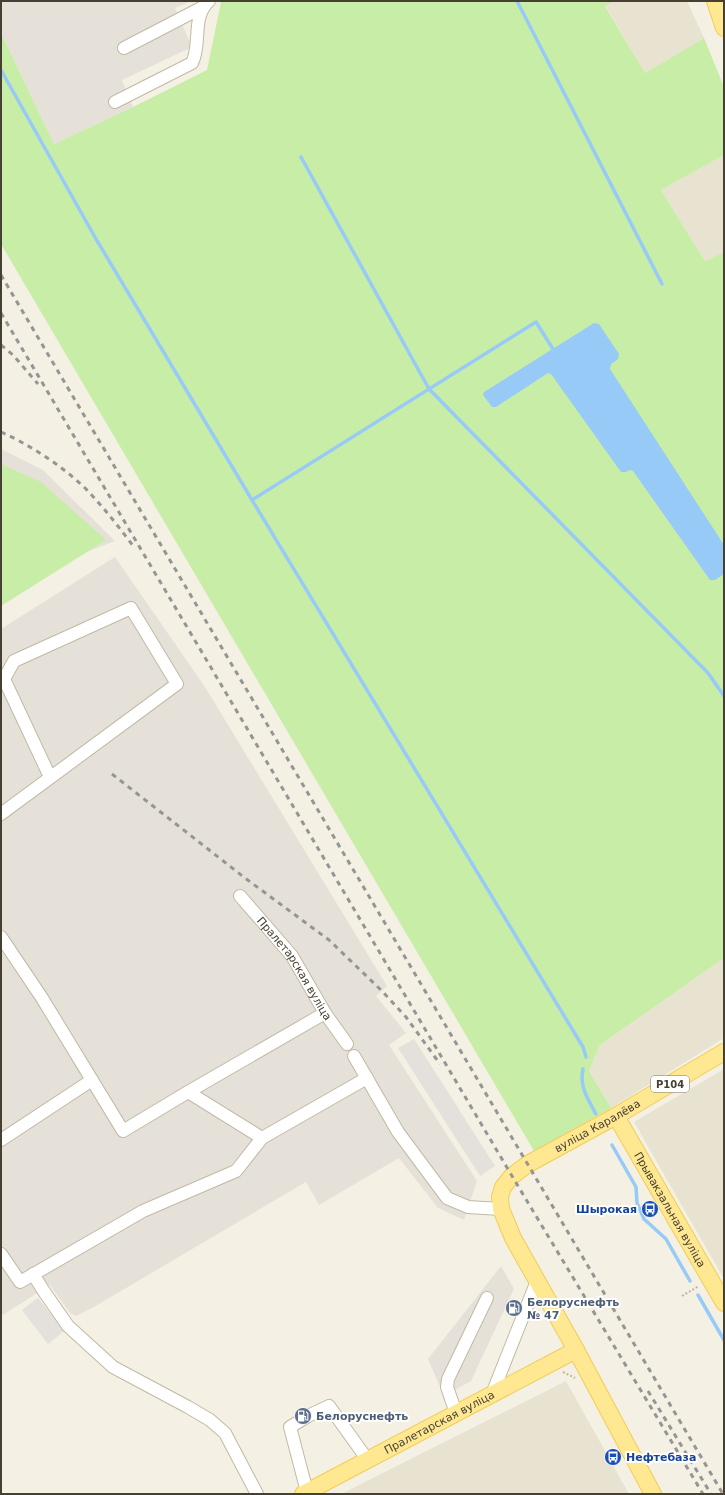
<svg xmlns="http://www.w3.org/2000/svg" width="725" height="1495" font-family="'DejaVu Sans',sans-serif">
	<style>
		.residential { fill: #e8e3d1 }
		.industrial { fill: #e5e1d9 }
		.green { fill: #c8eda7 }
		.parking { fill: #e4e1dc }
		.water { fill: #98caf8 }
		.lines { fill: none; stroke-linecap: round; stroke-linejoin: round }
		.stream { stroke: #98caf8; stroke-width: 3.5 }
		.minor-casing { stroke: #c0b9a5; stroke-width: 14 }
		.major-casing { stroke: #f0cd55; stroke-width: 18 }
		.path { stroke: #c3b695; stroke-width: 2; stroke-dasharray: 2 2; stroke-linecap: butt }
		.minor { stroke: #fff; stroke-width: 12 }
		.major { stroke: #ffe891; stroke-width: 16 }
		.rail { stroke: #959595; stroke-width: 3; stroke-dasharray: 5 5; stroke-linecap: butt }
		.labels { text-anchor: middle; stroke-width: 4; stroke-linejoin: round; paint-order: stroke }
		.shield { fill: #fff; stroke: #7e7970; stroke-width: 1 }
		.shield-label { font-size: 10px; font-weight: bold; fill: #464033 }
		.street-label { font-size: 11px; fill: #464033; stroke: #fff }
		.transit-label { font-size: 11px; font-weight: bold; fill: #164399; stroke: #fff; text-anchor: end }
		.service-label { font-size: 11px; font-weight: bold; fill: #4e5e75; stroke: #fff; text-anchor: start }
	</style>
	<rect width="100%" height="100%" fill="#f4f0e3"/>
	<g class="residential">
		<path d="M 613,1 L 687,1 L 704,38 L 645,73 L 605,5 Z"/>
		<path d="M 724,155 L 724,252 L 705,261 L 661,190 Z"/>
		<path d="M 724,958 L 724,1038 L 611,1108 L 589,1071 L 600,1045 Z"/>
		<path d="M 724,1069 L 724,1279 L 634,1122 Z"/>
		<path d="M 566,1381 L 629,1494 L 341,1494 Z"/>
	</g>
	<g class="industrial">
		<path d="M 1,1 L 192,1 L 175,8 L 192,47 L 122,80 L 133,107 L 54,144 L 1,33 Z"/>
		<path d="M 1,449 L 43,470 L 115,541 L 57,563 L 1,598 Z"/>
		<path d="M 115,557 L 205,687 L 387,986 L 376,996 L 406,1033 L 389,1045 L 477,1181 L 464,1220 L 438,1208 L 399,1158 L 319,1205 L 306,1182 L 92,1308 L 76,1316 L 70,1313 L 50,1285 L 1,1316 L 1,629 Z"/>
		<path d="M 501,1266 L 514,1289 L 471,1381 L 444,1396 L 428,1359 Z"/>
	</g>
	<g class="green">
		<path d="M 224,1 L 613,1 L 605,6 L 645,73 L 704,38 L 724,87 L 724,155 L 661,190 L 705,261 L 724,252 L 724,958 L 600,1045 L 589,1071 L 611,1108 L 534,1151 L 1,244 L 1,33 L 54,144 L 133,107 L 207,70 L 221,2 Z"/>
		<path d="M 1,464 L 41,482 L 106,540 L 1,606 Z"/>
	</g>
	<g class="parking">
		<path d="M 414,1039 L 495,1166 L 480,1176 L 398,1048 Z"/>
		<path d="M 38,1298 L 64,1331 L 48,1344 L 22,1310 Z"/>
	</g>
	<path class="water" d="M 594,323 L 599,324 L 619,354 L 618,359 L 611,364 L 610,369 L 724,545 L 724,574 L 715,580 L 710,580 L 633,471 L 630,470 L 626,472 L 621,472 L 551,374 L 548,373 L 496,407 L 492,407 L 483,395 L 484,392 Z"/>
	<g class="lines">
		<g class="stream">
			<path d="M 517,1 L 662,284"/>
			<path d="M 1,70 L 96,239 L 252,500 L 583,1047 L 586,1057"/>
			<path d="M 301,157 L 429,389 L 708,673 L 724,696"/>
			<path d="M 252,500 L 536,322 L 553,349"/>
			<path d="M 583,1069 C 579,1087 588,1099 596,1114"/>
			<path d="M 612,1145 L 636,1187 L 637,1203 L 644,1219 L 666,1239 L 690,1281"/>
			<path d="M 698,1295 L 724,1340"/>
		</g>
		<g class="minor-casing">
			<g id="minor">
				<path d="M 124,48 L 203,7"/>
				<path d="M 115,102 L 192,63 C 202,43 191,17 209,1"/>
				<path d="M 1,814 L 177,684 L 131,608 L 14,661 L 4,679 L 50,777"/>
				<path id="s1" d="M 240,896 L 292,956 L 325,1013 L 347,1044"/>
				<path d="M 1,937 L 42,998 L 123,1131 L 188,1092 L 325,1013"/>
				<path d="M 354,1056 L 398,1132 L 447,1198 L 468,1207 L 501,1209"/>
				<path d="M 188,1092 L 262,1138 L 367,1078"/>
				<path d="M 1,1140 L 92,1080"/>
				<path d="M 1,1254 L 20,1282 L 143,1211 L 236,1171 L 262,1138"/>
				<path d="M 33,1274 L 43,1290 L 68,1326 L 113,1367 L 188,1407 L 210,1420 L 225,1433 L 257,1494"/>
				<path d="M 492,1394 L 537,1281"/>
				<path d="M 456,1413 L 447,1387 L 448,1379 L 487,1298"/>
				<path d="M 307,1492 L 290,1427 L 308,1416 L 329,1406 L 367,1459"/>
			</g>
		</g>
		<g class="major-casing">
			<g id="major">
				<path d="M 715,1 L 724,28"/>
				<path id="s2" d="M 616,1116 L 724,1303"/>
				<path id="s3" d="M 303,1494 L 576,1350"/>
				<path id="s4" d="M 653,1494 L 576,1350 L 513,1238 L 501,1209 L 500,1197 L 503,1187 L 512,1176 L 528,1164 L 616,1116 L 724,1052"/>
			</g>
		</g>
		<g class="path">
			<path d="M 682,1296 L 699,1286"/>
			<path d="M 563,1372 L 575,1378"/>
		</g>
		<use href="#minor" class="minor"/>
		<use href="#major" class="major"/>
		<g class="rail">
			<path d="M 1,275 L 723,1494"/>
			<path d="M 1,313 L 512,1176 L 703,1494"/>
			<path d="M 1,345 L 13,355 L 38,384"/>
			<path d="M 1,432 C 30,445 59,464 83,486 C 102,505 118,526 134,547"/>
			<path d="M 112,774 L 245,878 L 329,940 L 382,991 L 406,1017 L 440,1064"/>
			<path d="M 648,1391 L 711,1494"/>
		</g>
	</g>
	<defs>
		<g id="bus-disc" transform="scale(0.9)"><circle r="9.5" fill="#1a4fb4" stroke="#fff"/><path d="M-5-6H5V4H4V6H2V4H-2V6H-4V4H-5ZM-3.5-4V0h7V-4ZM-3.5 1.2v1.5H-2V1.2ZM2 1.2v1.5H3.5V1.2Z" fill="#fff"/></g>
		<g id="fuel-disc" transform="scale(0.9)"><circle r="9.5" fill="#5c6f8a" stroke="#fff"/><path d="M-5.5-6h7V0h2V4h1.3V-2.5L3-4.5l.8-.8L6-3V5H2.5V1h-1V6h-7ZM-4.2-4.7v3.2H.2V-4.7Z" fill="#fff"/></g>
	</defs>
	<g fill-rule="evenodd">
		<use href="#bus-disc" x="650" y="1209"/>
		<use href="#fuel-disc" x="514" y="1308"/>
		<use href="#fuel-disc" x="303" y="1416"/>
		<use href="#bus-disc" x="613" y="1457"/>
	</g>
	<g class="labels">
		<rect class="shield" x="651" y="1076" width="38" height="16" rx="3"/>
		<g class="shield-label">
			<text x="670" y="1088">Р104</text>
		</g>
		<g class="street-label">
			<text dy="4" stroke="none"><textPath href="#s1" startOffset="91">Пралетарская вуліца</textPath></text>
			<text dy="4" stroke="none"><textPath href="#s4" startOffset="459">вуліца Каралёва</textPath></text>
			<text dy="4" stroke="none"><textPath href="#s2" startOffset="108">Прывакзальная вуліца</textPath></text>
			<text dy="4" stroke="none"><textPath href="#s3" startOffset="154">Пралетарская вуліца</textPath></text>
		</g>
		<g class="transit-label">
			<text x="637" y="1213">Шырокая</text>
			<text x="626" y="1461" text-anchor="start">Нефтебаза</text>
		</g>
		<g class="service-label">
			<text x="527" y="1306">Белоруснефть<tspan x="527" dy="13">№ 47</tspan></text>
			<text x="316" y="1420">Белоруснефть</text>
		</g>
	</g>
	<rect width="725" height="1495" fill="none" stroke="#464033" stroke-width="4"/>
</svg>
